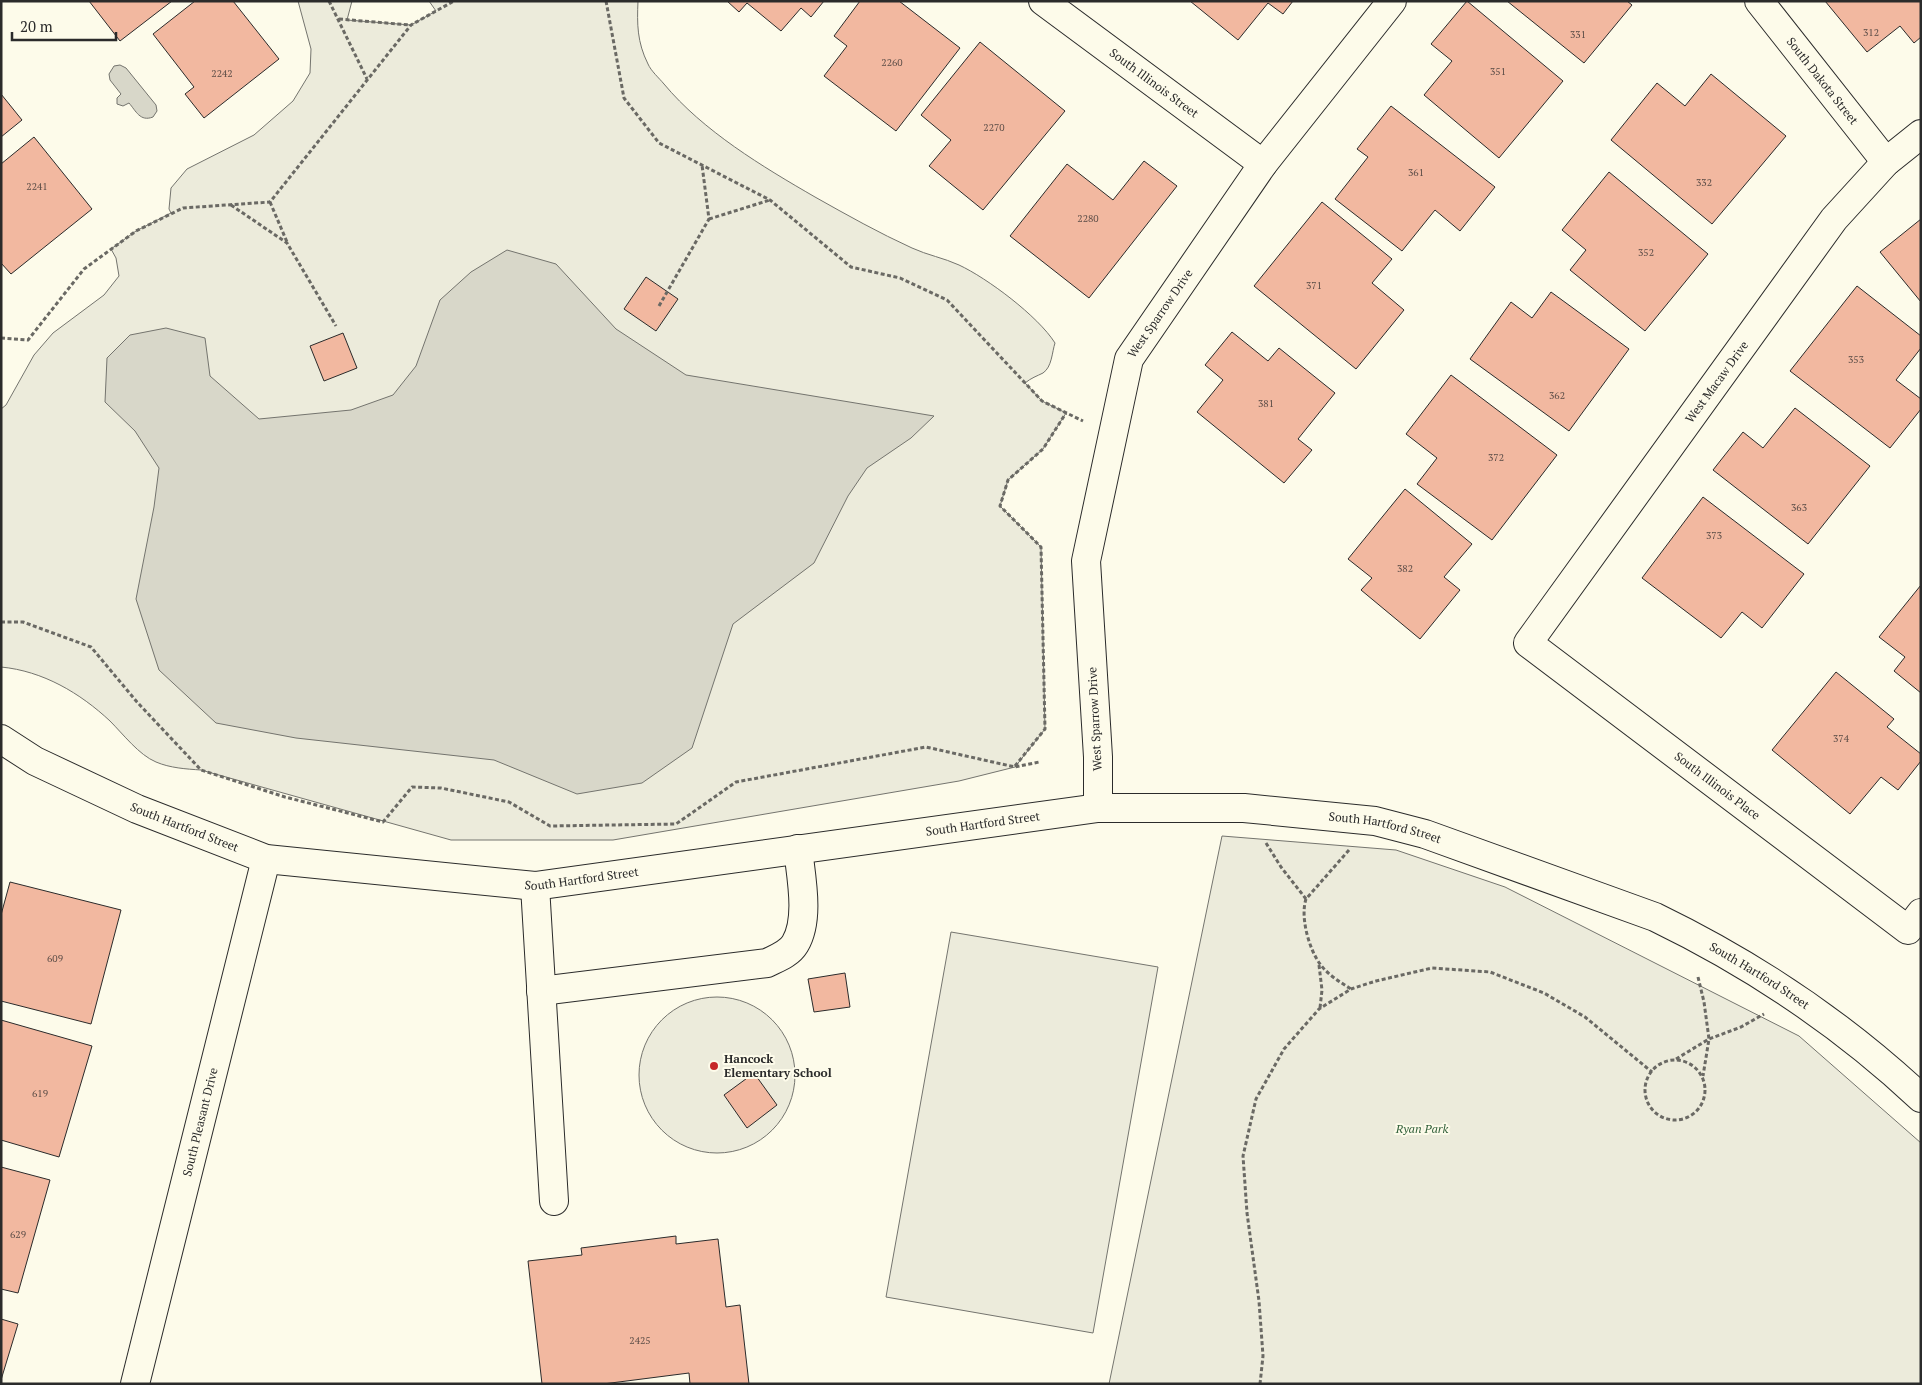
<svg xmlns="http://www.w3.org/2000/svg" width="1922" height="1385" font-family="'PT Serif',serif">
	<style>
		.green { fill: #ecebdb; stroke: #74746e }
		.water { fill: #d8d7c9; stroke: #74746e }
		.building { fill: #f2b8a0; stroke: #2b2b2b }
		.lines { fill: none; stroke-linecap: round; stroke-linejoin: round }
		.minor-casing { stroke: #2b2b2b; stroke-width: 30 }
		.path { stroke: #6a6964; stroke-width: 3; stroke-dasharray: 4 2.5; stroke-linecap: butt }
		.minor { stroke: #fdfbea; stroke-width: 28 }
		.poi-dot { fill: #c62828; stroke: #fdfbea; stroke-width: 2 }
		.labels { text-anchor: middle; stroke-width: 4; stroke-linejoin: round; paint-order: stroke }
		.number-label { font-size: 10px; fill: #5d4e48 }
		.street-label { font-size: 12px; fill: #2b2b2b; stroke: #fdfbea }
		.poi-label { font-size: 12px; font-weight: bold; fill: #2b2b2b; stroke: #fdfbea; text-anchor: start }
		.park-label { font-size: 12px; font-style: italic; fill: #34623c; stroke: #fdfbea }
	</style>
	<rect width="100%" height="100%" fill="#fdfbea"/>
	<g class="green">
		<path d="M 298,1 L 352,1 L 347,20 L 411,25 L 436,11 L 429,1 L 638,1 C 637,24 637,42 648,64 C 651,71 659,78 664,84 C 703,131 763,167 815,197 C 847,215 879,233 912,248 C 927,255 944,258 959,265 C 987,278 1038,316 1055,343 C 1052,352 1052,367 1043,373 C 1037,376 1031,378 1025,383 L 1042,401 L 1066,413 L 1043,449 L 1008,480 L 1000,506 L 1041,547 L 1045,729 L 1015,767 L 959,781 L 613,840 L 451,840 L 201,770 C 186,769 170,768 156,762 C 139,755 123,734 110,721 C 80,693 43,671 1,667 L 1,409 L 6,405 L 34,355 L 53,333 L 104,295 L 119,276 L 116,258 L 111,249 L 136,231 L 171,213 L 169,209 L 171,188 L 187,169 L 254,135 L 293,101 L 310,73 L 311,49 Z"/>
		<path d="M 1222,836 L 1396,850 L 1505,887 L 1799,1036 L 1921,1143 L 1921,1384 L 1109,1384 Z"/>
		<path d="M 951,932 L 1158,967 L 1093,1333 L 886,1297 Z"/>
		<circle cx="717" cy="1075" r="78"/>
	</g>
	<g class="water">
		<path d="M 120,65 L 126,68 L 156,105 L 157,111 L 153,117 C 140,122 136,111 129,103 L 123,106 L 117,104 L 117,98 L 121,94 L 110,80 L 109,74 L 114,66 Z"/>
		<path d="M 507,250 L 556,264 L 616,329 L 686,375 L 934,416 L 911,438 L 867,468 L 848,496 L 814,563 L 733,624 L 692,748 L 642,783 L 577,794 L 494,760 L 296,738 L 216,723 L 159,670 L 136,599 L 154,507 L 159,468 L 135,431 L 105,402 L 107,358 L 130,335 L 166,328 L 205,338 L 210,376 L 259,419 L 351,410 L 393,395 L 416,366 L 440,300 L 471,272 Z"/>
	</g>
	<g class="building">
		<path d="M 89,1 L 172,1 L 120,41 Z"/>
		<path d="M 195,1 L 233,1 L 279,59 L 204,118 L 185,94 L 194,87 L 153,34 Z"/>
		<path d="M 727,1 L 824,1 L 811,17 L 801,8 L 781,31 L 747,3 L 739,12 Z"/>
		<path d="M 860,1 L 899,1 L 960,48 L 896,131 L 824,76 L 847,46 L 834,36 Z"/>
		<path d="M 1190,1 L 1293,1 L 1283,14 L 1268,3 L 1238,40 Z"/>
		<path d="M 1467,1 L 1563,81 L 1499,158 L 1424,95 L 1452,61 L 1431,44 Z"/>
		<path d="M 1507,1 L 1627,1 L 1632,5 L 1584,63 Z"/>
		<path d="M 1825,1 L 1921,1 L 1921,37 L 1914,43 L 1900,26 L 1867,52 Z"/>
		<path d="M 980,42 L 1065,111 L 983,210 L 929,166 L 951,140 L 921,115 Z"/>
		<path d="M 1711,74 L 1786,136 L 1712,224 L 1611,140 L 1657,83 L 1685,106 Z"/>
		<path d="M 1,94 L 22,120 L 1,137 Z"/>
		<path d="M 1391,106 L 1495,187 L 1460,231 L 1435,210 L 1402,251 L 1335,199 L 1368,157 L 1357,149 Z"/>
		<path d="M 34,137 L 92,209 L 11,274 L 1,263 L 1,164 Z"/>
		<path d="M 1144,161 L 1177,186 L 1089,298 L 1010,236 L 1067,164 L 1113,200 Z"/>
		<path d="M 1609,172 L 1708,254 L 1645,331 L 1570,270 L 1586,250 L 1562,230 Z"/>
		<path d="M 1322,202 L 1392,259 L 1372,283 L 1404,310 L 1356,369 L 1254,286 Z"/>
		<path d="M 1921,219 L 1921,302 L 1880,252 Z"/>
		<path d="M 646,277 L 678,299 L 656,331 L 624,309 Z"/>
		<path d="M 1857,286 L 1921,336 L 1921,348 L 1896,380 L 1921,399 L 1921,409 L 1890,448 L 1790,371 Z"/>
		<path d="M 1551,292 L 1629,349 L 1569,431 L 1470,359 L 1511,302 L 1532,318 Z"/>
		<path d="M 1232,332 L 1268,361 L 1279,348 L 1335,393 L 1298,439 L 1312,450 L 1284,483 L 1197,412 L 1223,380 L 1205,365 Z"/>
		<path d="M 343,333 L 357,368 L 324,381 L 310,346 Z"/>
		<path d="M 1451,375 L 1557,455 L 1492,540 L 1417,484 L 1437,458 L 1406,434 Z"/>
		<path d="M 1795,408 L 1870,466 L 1808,544 L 1713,470 L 1743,432 L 1763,448 Z"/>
		<path d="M 1405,489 L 1472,544 L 1444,577 L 1460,590 L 1420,639 L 1361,590 L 1372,578 L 1348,559 Z"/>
		<path d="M 1703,497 L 1804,574 L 1762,628 L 1742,612 L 1721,638 L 1642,578 Z"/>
		<path d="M 1921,585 L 1921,693 L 1894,671 L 1905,657 L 1879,637 Z"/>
		<path d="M 1836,672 L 1894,719 L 1887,727 L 1921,754 L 1921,761 L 1898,790 L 1881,777 L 1850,814 L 1772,750 Z"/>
		<path d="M 10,882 L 121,910 L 91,1024 L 1,1001 L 1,915 Z"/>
		<path d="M 845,973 L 850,1007 L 814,1012 L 808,979 Z"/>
		<path d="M 1,1020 L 92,1046 L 59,1157 L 1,1140 Z"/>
		<path d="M 754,1073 L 777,1105 L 747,1128 L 724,1095 Z"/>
		<path d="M 1,1167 L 50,1180 L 18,1293 L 1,1289 Z"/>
		<path d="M 676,1236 L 676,1244 L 718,1239 L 726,1307 L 740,1305 L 749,1384 L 690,1384 L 689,1373 L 603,1384 L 542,1384 L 528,1261 L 582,1255 L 581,1248 Z"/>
		<path d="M 1,1319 L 18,1324 L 1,1380 Z"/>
	</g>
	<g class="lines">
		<g class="minor-casing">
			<g id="minor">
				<path id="s1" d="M 1043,1 L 1263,164"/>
				<path id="s2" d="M 1759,1 L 1886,162"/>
				<path id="s3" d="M 1921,134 L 1886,162 L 1834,219 L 1528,643 L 1908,930 L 1921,913"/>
				<path id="s4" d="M 1,739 L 35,761 L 137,809 L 266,859 L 535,886 L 1098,808 L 1244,808 L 1375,821 L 1425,834 L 1655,917 C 1752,964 1842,1024 1921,1098"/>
				<path id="s5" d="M 1098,808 L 1098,757 L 1086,561 L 1129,359 L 1263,164 L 1392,1"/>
				<path d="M 535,886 L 554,1201"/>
				<path d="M 541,991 L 767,963 C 777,958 789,954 795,944 C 810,919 801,877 798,849"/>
				<path id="s6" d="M 135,1384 L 266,859"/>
			</g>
		</g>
		<g class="path">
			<path d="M 329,1 L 367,79"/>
			<path d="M 606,1 L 624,98 L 659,143 L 770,200 L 851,267 L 900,278 L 947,300 L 1042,401 L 1083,421"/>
			<path d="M 339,19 L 410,25"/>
			<path d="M 270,202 L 287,242"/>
			<path d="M 231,205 L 287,243 L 336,326"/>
			<path d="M 709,219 L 770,200"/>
			<path d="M 659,306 L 709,219 L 702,165"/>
			<path d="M 1,338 L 28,340 L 84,269 L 136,231 L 183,208 L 270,202 L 411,25 L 454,1"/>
			<path d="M 1,622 L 23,622 L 91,647 L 137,702 L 201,770 L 285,797 L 383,822 L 412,787 L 441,788 L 509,802 L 550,826 L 676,824 L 736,782 L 926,747 L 1015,767 L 1039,762"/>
			<path d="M 1015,766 L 1045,729 L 1041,547 L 1000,506 L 1008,480 L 1043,449 L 1066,413"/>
			<path d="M 1266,843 L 1281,867 L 1306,899"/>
			<path d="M 1349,850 L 1306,899 C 1300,917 1309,949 1320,964 C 1328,975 1340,982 1351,989"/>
			<path d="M 1319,965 L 1322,990 L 1320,1008"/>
			<path d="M 1698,977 L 1704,1002 L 1709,1039 L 1703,1076"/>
			<path d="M 1676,1059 L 1709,1039 L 1741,1027 L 1764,1014"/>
			<circle cx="1675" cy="1090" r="30"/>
			<path d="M 1260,1384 L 1263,1356 L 1259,1301 L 1247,1213 L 1243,1156 L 1256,1099 L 1284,1049 L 1319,1009 L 1351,989 L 1376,981 L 1432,968 L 1490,972 L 1544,993 L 1585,1017 L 1652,1072"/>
		</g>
		<use href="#minor" class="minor"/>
	</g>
	<circle class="poi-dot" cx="714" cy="1066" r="5"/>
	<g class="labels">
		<g class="number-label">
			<text x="1871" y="36">312</text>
			<text x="1578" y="38">331</text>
			<text x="892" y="66">2260</text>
			<text x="1498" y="75">351</text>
			<text x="222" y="77">2242</text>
			<text x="994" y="131">2270</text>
			<text x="1416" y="176">361</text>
			<text x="1704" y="186">332</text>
			<text x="37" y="190">2241</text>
			<text x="1088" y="222">2280</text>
			<text x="1646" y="256">352</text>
			<text x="1314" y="289">371</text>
			<text x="1856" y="363">353</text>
			<text x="1557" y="399">362</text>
			<text x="1266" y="407">381</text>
			<text x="1496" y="461">372</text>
			<text x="1799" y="511">363</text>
			<text x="1714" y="539">373</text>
			<text x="1405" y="572">382</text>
			<text x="1841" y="742">374</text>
			<text x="55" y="962">609</text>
			<text x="40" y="1097">619</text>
			<text x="18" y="1238">629</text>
			<text x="640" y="1344">2425</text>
		</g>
		<g class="street-label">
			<text dy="4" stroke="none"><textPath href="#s2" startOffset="102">South Dakota Street</textPath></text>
			<text dy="4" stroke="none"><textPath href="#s1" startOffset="138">South Illinois Street</textPath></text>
			<text dy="4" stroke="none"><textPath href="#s5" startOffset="509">West Sparrow Drive</textPath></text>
			<text transform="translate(1717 382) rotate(-54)" y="4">West Macaw Drive</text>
			<text transform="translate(1095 719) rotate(-93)" y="4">West Sparrow Drive</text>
			<text dy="4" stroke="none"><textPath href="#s3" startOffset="882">South Illinois Place</textPath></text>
			<text dy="4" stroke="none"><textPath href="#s4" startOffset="1014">South Hartford Street</textPath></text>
			<text dy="4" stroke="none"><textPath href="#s4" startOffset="204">South Hartford Street</textPath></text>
			<text dy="4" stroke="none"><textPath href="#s4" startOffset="1419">South Hartford Street</textPath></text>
			<text dy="4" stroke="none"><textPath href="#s4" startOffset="609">South Hartford Street</textPath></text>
			<text dy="4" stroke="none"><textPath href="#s4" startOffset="1824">South Hartford Street</textPath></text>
			<text dy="4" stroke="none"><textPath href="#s6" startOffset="270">South Pleasant Drive</textPath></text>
		</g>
		<g class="poi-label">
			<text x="724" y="1063">Hancock<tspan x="724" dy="14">Elementary School</tspan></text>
		</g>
		<g class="park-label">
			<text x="1422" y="1133">Ryan Park</text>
		</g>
	</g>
	<rect width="1922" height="1385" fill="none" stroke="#2b2b2b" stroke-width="5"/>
	<path d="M12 32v8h104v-8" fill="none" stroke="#2b2b2b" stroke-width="2.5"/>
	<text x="20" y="32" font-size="15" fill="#2b2b2b" stroke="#fdfbea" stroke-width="4" paint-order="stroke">20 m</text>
</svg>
